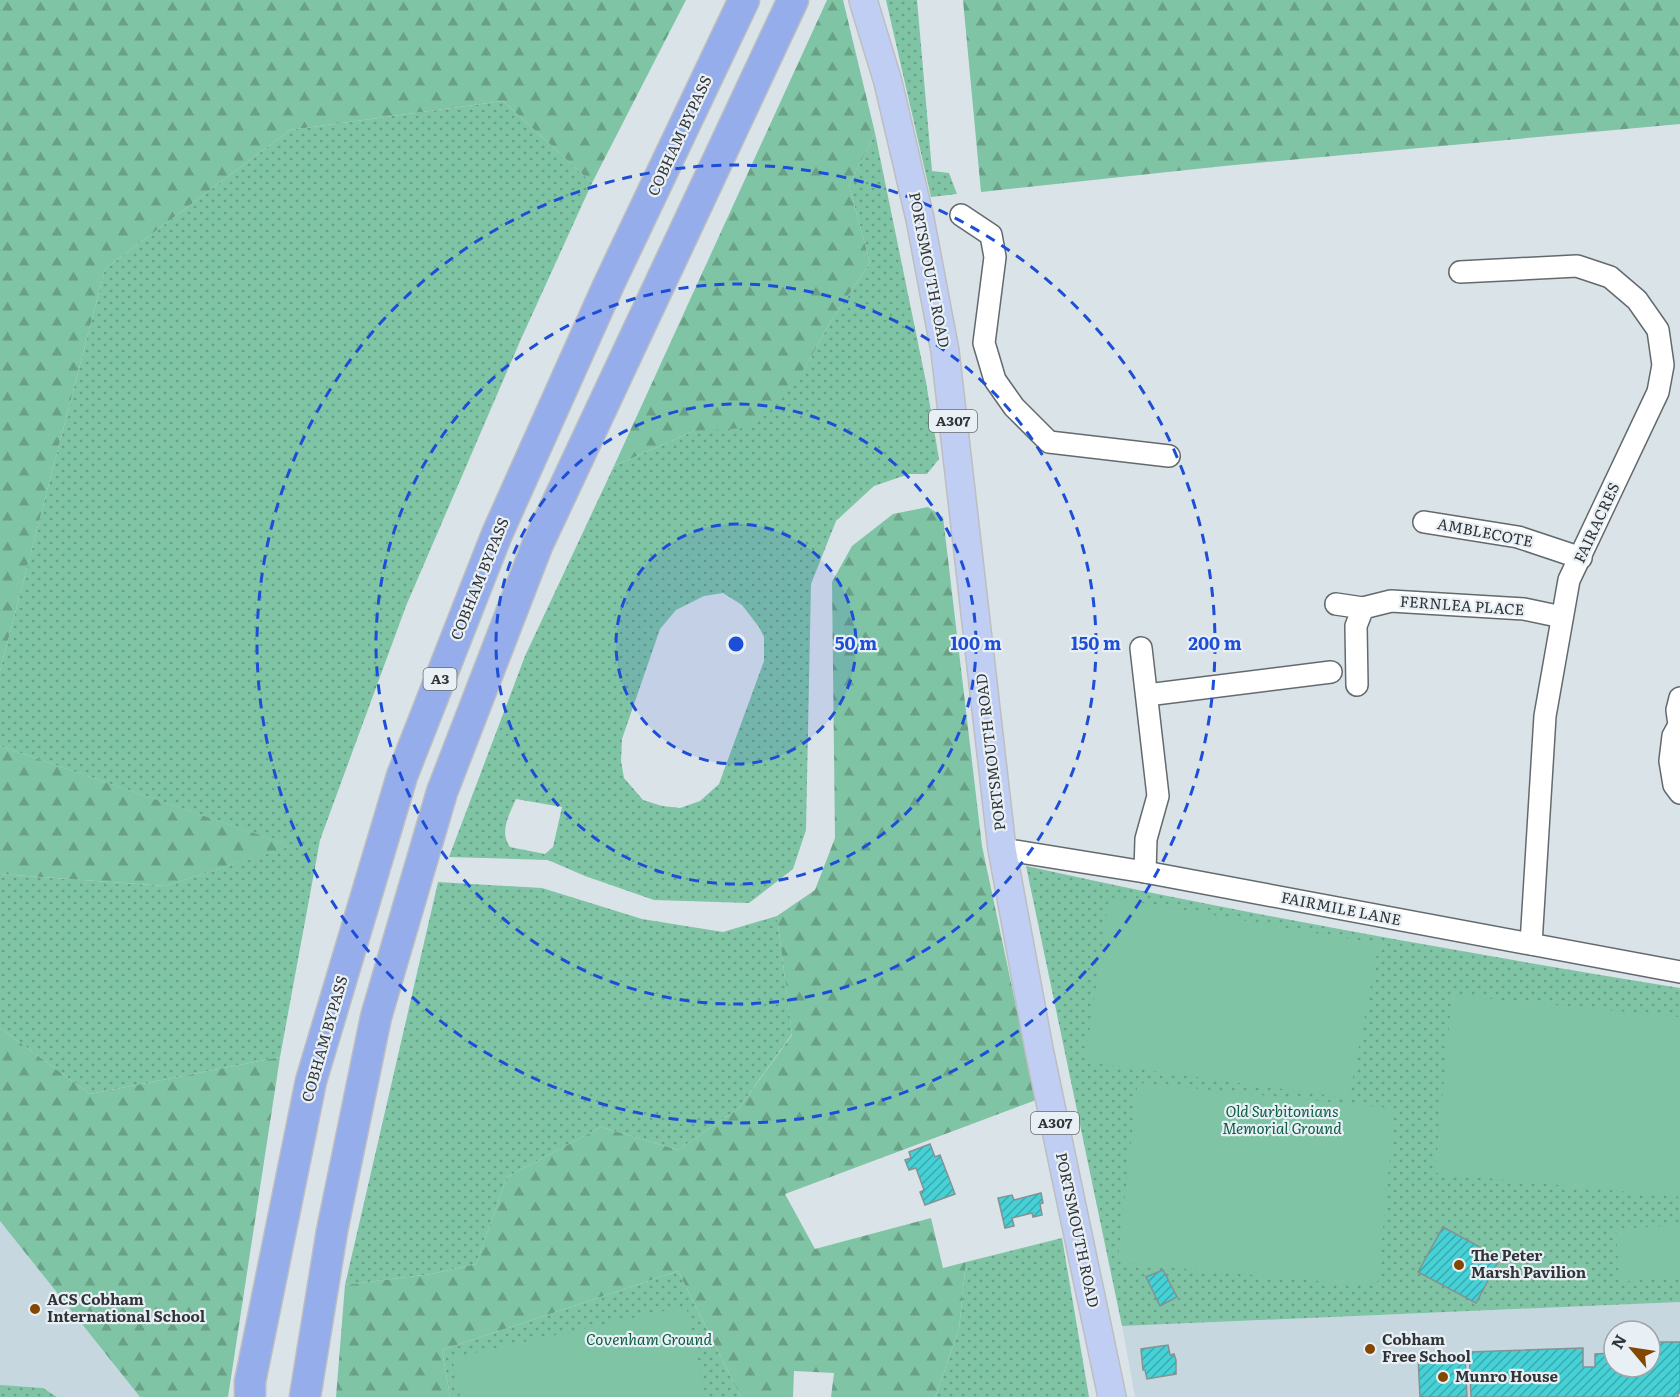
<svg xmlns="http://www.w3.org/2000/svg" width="1680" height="1397" font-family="Literata,serif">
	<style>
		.built { fill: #c7d7e0; fill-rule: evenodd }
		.green { fill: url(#green-dots); fill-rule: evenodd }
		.forest { fill: url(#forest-firs) }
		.pitch { fill: #7fc4a4 }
		.building { fill: url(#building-hatch); stroke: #879191; stroke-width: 1.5 }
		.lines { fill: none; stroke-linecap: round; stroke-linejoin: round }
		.minor-casing { stroke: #636a6e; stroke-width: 24 }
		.major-casing { stroke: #bdbebf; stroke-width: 30 }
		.highway-casing { stroke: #bdbebf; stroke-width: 33 }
		.minor { stroke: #fff; stroke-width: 21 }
		.major { stroke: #bfcef2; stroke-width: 27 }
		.highway { stroke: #95adea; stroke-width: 30 }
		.ring { fill: none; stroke: #1d4ed8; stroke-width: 3; stroke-dasharray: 10 8 }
		.poi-dot { fill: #834702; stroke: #e8f0f5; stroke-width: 2 }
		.labels { text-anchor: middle; stroke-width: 4.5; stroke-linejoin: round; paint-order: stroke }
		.shield { fill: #e8f0f5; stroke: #686c6f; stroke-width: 1.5 }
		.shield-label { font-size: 14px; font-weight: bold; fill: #313436 }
		.street-label { font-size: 15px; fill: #313436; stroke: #e8f0f5 }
		.park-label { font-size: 15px; font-style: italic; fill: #0b5e41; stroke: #e8f0f5 }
		.poi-label { font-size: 15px; font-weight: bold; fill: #313436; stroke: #e8f0f5; text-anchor: start }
		.centre { fill: #1d4ed8; stroke: #e8f0f5; stroke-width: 3 }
		.ring-label { font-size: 18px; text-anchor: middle; font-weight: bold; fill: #1d4ed8; stroke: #e8f0f5; stroke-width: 4.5; stroke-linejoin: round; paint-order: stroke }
	</style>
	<defs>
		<pattern id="green-dots" width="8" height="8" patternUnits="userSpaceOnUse" patternTransform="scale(1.5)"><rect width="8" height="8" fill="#7fc4a4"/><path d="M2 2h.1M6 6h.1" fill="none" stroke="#69a086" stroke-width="1.8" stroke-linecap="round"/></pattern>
		<pattern id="forest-firs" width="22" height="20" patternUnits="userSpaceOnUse" patternTransform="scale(1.5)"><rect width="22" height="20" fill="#7fc4a4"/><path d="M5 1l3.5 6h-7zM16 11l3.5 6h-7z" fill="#69a086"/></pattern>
		<pattern id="building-hatch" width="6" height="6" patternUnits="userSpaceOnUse" patternTransform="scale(1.5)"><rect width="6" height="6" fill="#45d1d5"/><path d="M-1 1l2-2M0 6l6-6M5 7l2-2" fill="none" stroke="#3aaaae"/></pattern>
	</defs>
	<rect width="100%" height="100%" fill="#dae3e8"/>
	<g class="built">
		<path d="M 0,1221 L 140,1397 L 0,1397 Z"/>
		<path d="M 1680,1302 L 1680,1397 L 1135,1397 L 1122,1326 ZM 1614,1331 L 1650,1331 L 1650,1367 L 1614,1367 Z"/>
	</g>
	<g class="green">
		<path d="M 886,0 L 917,0 L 932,171 L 949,173 L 957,194 L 931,197 Z"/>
		<path d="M 503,101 L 592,183 L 521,339 L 406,606 L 320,840 L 280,1057 L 90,1094 L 0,1028 L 0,874 L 165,886 L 291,846 L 0,746 L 0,671 L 105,269 L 290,130 Z"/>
		<path d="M 875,133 L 926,382 L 939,459 L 927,474 L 909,474 L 874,486 L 836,521 L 811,584 L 806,830 L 793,869 L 749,903 L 654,900 L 585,876 L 548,860 L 449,857 L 525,656 L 614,466 L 694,431 L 805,368 L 831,321 L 870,263 L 849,185 ZM 723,593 L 742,605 L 759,627 L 764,637 L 764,661 L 719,784 L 700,801 L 680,808 L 662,806 L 643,800 L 624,778 L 621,761 L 622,739 L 660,629 L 676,610 L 704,596 ZM 516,799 L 562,807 L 553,847 L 545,854 L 510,847 C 499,832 509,815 516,799 Z"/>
		<path d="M 1026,866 C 1243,914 1461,952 1680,988 L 1680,1302 L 1122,1326 Z"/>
		<path d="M 438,882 L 542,888 L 642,919 L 723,932 L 777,916 L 792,1034 L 739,1108 L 678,1150 L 601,1127 L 507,1177 L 476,1264 L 431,1274 L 345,1285 Z"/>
		<path d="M 1062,1238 L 1089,1397 L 935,1397 L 959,1329 L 966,1262 Z"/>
		<path d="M 678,1271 L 741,1397 L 450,1397 L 442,1350 Z"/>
		<path d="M 0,1385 L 43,1388 L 57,1397 L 0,1397 Z"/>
	</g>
	<g class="forest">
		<path d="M 0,0 L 686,0 L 592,183 L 503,101 L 290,130 L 105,269 L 0,671 Z"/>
		<path d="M 827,0 L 843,0 L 875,133 L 849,185 L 870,263 L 831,321 L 805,368 L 746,428 L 694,431 L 614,466 Z"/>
		<path d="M 963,0 L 1680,0 L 1680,124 L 1224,166 L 981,192 Z"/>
		<path d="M 928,507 L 943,517 L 982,846 L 1036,1100 L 785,1194 L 815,1249 L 931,1218 L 943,1268 L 966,1262 L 959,1329 L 935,1397 L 831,1397 L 834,1373 L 794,1371 L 793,1397 L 741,1397 L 678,1271 L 442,1350 L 450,1397 L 336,1397 L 345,1285 L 431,1274 L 476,1264 L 507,1177 L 601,1127 L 678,1150 L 739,1108 L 792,1035 L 777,916 L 815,890 L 835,838 L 832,582 L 852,546 L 893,514 Z"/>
		<path d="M 0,746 L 292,846 L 165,886 L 0,874 Z"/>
		<path d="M 0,1028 L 90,1094 L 280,1057 L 228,1397 L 140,1397 L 0,1221 Z"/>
	</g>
	<g class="pitch">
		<path d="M 1109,897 L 1379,944 L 1349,1098 L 1085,1062 Z"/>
		<path d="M 1452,995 L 1680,1017 L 1680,1197 L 1435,1173 Z"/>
		<path d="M 1143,1083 L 1388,1108 L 1394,1114 L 1378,1281 L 1371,1286 L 1123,1263 L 1118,1258 L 1137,1088 Z"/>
		<path d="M 1680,1225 L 1680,1277 L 1619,1282 L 1616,1229 Z"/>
		<path d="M 686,1306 L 706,1397 L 460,1397 L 452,1358 Z"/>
	</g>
	<g class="building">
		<path d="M 930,1144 L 935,1157 L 940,1155 L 955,1194 L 925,1205 L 920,1192 L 924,1190 L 916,1168 L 909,1170 L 905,1160 L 911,1158 L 909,1152 Z"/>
		<path d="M 1041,1193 L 1043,1203 L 1040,1204 L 1042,1215 L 1033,1217 L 1032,1213 L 1012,1218 L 1014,1226 L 1005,1228 L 998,1198 L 1012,1195 L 1014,1200 Z"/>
		<path d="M 1443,1227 L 1500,1258 L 1476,1303 L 1418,1272 Z"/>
		<path d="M 1163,1270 L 1177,1297 L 1160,1306 L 1146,1277 Z"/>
		<path d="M 1650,1342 L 1680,1342 L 1680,1393 L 1678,1393 L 1678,1397 L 1471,1397 L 1469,1352 L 1583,1348 L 1583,1367 L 1595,1367 L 1595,1354 L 1614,1353 L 1614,1367 L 1650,1367 Z"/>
		<path d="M 1168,1345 L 1170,1355 L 1174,1354 L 1176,1360 L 1176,1374 L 1147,1379 L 1145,1370 L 1143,1370 L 1141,1349 Z"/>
		<path d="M 1465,1354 L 1467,1397 L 1420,1397 L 1418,1356 Z"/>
	</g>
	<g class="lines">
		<g class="minor-casing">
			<g id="minor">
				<path d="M 961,215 L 991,235 L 995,257 L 984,343 L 995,380 L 1014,407 L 1049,442 L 1169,456"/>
				<path d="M 1460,272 L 1577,266 L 1610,277 L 1637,300 L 1658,330 L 1663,365 L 1658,392 L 1569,580 L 1545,716 L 1531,944"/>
				<path d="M 1424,522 L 1518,537 L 1581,558"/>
				<path d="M 1336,604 L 1363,608"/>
				<path d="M 1141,648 L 1158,796 L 1146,839 L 1145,872"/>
				<path d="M 1357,685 L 1356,626 L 1363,608 L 1391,601 L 1524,609 L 1562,617"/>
				<path d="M 1147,695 L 1331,672"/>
				<path d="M 1680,698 L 1677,710 L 1679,725 L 1673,736 L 1670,761 L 1674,785 L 1680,793"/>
				<path d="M 1002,849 L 1145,872 L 1680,972"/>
			</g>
		</g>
		<g class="major-casing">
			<path id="major" d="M 863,0 L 888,82 L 920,219 L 945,351 L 1002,849 L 1039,1049 L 1112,1397"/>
		</g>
		<g class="highway-casing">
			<g id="highway">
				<path d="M 250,1397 L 250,1382 L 311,1081 L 402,776 L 497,534 L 609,284 L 744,0"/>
				<path d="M 305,1397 L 332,1231 L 376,1017 L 442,792 L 537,546 L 793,0"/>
			</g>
		</g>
		<use href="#minor" class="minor"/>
		<use href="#major" class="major"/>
		<use href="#highway" class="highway"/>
	</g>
	<circle cx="736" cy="644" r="120" fill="#1d4ed8" fill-opacity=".12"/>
	<g class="ring">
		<circle cx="736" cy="644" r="120"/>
		<circle cx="736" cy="644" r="240"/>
		<circle cx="736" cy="644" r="360"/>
		<circle cx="736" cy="644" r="479"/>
	</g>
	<g class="poi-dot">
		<circle cx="1459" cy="1265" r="6"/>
		<circle cx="35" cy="1309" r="6"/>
		<circle cx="1370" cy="1349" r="6"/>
		<circle cx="1443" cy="1377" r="6"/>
	</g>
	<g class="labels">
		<g class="shield">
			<rect x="929" y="410" width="48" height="22" rx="4.5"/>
			<rect x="423.5" y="668" width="33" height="22" rx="4.5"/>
			<rect x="1031" y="1112" width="48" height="22" rx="4.5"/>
		</g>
		<g class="shield-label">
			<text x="953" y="426">A307</text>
			<text x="440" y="684">A3</text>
			<text x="1055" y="1128">A307</text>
		</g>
		<g class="street-label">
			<text transform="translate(680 136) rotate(-65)" y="5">COBHAM BYPASS</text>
			<text transform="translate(929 270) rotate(79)" y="5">PORTSMOUTH ROAD</text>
			<text transform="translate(1597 523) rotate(-65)" y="5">FAIRACRES</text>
			<text transform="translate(1485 533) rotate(11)" y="5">AMBLECOTE</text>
			<text transform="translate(480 579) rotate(-68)" y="5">COBHAM BYPASS</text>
			<text transform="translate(1462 606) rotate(4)" y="5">FERNLEA PLACE</text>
			<text transform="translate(991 752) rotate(-97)" y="5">PORTSMOUTH ROAD</text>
			<text transform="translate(1341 909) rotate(11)" y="5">FAIRMILE LANE</text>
			<text transform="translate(325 1039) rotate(-74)" y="5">COBHAM BYPASS</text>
			<text transform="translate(1077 1230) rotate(78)" y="5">PORTSMOUTH ROAD</text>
		</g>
		<g class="park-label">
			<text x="1282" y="1117">Old Surbitonians<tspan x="1282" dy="17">Memorial Ground</tspan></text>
			<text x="649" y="1345">Covenham Ground</text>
		</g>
		<g class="poi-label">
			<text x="1471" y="1261">The Peter<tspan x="1471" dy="17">Marsh Pavilion</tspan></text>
			<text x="47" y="1305">ACS Cobham<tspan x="47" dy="17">International School</tspan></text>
			<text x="1382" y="1345">Cobham<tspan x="1382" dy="17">Free School</tspan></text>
			<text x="1455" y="1382">Munro House</text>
		</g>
	</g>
	<circle cx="736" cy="644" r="9" class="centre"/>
	<g class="ring-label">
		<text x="856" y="650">50 m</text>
		<text x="976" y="650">100 m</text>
		<text x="1096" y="650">150 m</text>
		<text x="1215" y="650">200 m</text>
	</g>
	<g transform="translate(1632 1349) rotate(299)"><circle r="28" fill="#e8f0f5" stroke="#9fa5a9" stroke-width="1.5"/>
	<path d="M0-4.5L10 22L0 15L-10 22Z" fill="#834702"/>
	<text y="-9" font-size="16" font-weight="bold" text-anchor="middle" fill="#313436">N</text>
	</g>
</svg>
